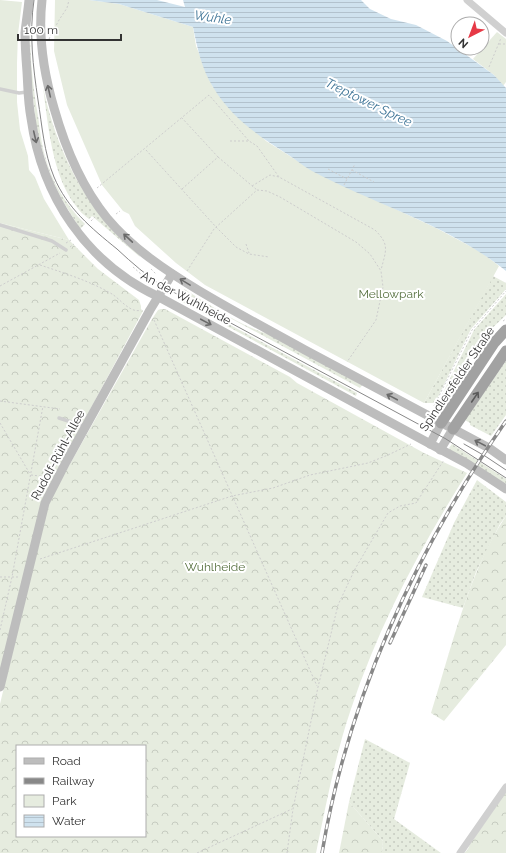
<svg xmlns="http://www.w3.org/2000/svg" width="506" height="853" font-family="Raleway,sans-serif">
	<style>
		.grass { fill: url(#grass-dots) }
		.forest { fill: url(#forest-crowns); fill-rule: evenodd }
		.park { fill: #e6ecdf }
		.water { fill: url(#water-rules) }
		.lines { fill: none; stroke-linecap: round; stroke-linejoin: round }
		.path { stroke: #cdcdcd; stroke-width: 1; stroke-dasharray: 2 2; stroke-linecap: butt }
		.service { stroke: #d0d0d0; stroke-width: 3.5 }
		.minor { stroke: #d0d0d0; stroke-width: 7 }
		.secondary { stroke: #bdbdbd; stroke-width: 9 }
		.trunk { stroke: #a2a2a2; stroke-width: 11 }
		.tram { stroke: #888; stroke-width: 1 }
		.rail-casing { stroke: #888; stroke-width: 3.5 }
		.rail { stroke: #fff; stroke-width: 2; stroke-dasharray: 6; stroke-linecap: butt }
		.oneway { stroke: #6a6a6a }
		.oneway2 { stroke: #5a5a5a }
		.labels { text-anchor: middle; stroke-width: 4; stroke-linejoin: round; paint-order: stroke }
		.park-label { font-size: 12px; fill: #56703f; stroke: #fff }
		.street-label { font-size: 12px; fill: #333; stroke: #fff }
		.water-label { font-size: 13px; font-style: italic; fill: #3f7597; stroke: #fff }
	</style>
	<defs>
		<pattern id="grass-dots" width="8" height="8" patternUnits="userSpaceOnUse"><rect width="8" height="8" fill="#e6ecdf"/><path d="M2 2h.1M6 6h.1" fill="none" stroke="#c6cbc0" stroke-width="1.8" stroke-linecap="round"/></pattern>
		<pattern id="forest-crowns" width="20" height="18" patternUnits="userSpaceOnUse"><rect width="20" height="18" fill="#e6ecdf"/><path d="M2 6a3 3 0 1 1 6 0M12 15a3 3 0 1 1 6 0" fill="none" stroke="#c6cbc0"/></pattern>
		<pattern id="water-rules" width="6" height="5" patternUnits="userSpaceOnUse"><rect width="6" height="5" fill="#cfe2ee"/><path d="M0 2.5h6" fill="none" stroke="#b2c2cd"/></pattern>
	</defs>
	<rect width="100%" height="100%" fill="#fff"/>
	<g class="grass">
		<path d="M 30,28 C 30,58 33,87 38,116 C 40,129 41,143 45,156 C 52,182 65,204 85,224 L 80,229 L 61,198 L 51,177 L 37,134 L 29,60 Z"/>
		<path d="M 43,87 C 53,135 73,182 104,220 C 110,228 116,234 123,241 C 128,246 137,251 140,257 L 92,216 L 89,219 C 84,215 79,211 76,206 C 52,176 48,124 43,87 Z"/>
		<path d="M 493,276 L 506,283 L 506,289 L 471,329 L 435,403 L 424,403 Z"/>
		<path d="M 184,289 C 210,305 238,325 268,334 L 362,385 L 360,388 L 182,292 Z"/>
		<path d="M 506,294 L 506,315 L 485,335 L 439,404 L 438,403 L 474,330 Z"/>
		<path d="M 178,297 L 357,393 L 356,396 L 177,299 Z"/>
		<path d="M 506,361 L 506,415 L 491,436 L 470,425 L 470,423 L 465,420 Z"/>
		<path d="M 452,444 L 506,479 L 506,484 L 452,452 L 449,448 Z"/>
		<path d="M 477,480 L 506,502 L 506,516 L 500,524 L 476,572 L 463,608 L 422,597 L 454,523 Z"/>
		<path d="M 365,739 L 410,763 L 394,819 L 441,853 L 382,853 L 383,841 L 349,802 Z"/>
	</g>
	<g class="forest">
		<path d="M 0,223 L 69,240 L 98,269 L 139,300 L 141,306 L 141,309 L 143,311 L 49,486 L 0,672 Z"/>
		<path d="M 161,309 L 165,309 L 290,377 L 297,383 L 424,453 L 467,473 C 420,548 379,625 351,709 C 335,756 326,805 316,853 L 0,853 L 0,704 L 47,507 L 57,487 L 152,319 L 158,310 ZM 17,746 L 145,746 L 145,836 L 17,836 Z"/>
		<path d="M 506,516 L 506,645 L 444,721 L 431,713 C 451,650 469,570 506,516 Z"/>
		<path d="M 506,792 L 506,853 L 465,853 L 468,849 L 470,844 Z"/>
		<path d="M 349,802 L 383,841 L 382,853 L 339,853 Z"/>
	</g>
	<g class="park">
		<path d="M 0,0 L 22,2 L 18,34 L 17,63 L 17,102 L 20,130 L 28,156 L 29,170 L 35,177 L 44,199 L 69,240 L 0,223 Z"/>
		<path d="M 55,0 L 89,0 L 119,4 L 193,27 L 196,46 L 213,87 L 266,141 L 312,170 L 436,228 L 481,252 L 499,266 L 424,403 L 205,285 L 176,263 L 135,226 L 129,214 L 123,211 L 102,185 L 67,105 L 54,51 Z"/>
		<path d="M 497,32 L 506,39 L 506,82 L 503,86 L 494,75 L 473,59 Z"/>
		<path d="M 506,843 L 506,853 L 464,853 L 471,847 Z"/>
	</g>
	<path class="water" d="M 89,0 L 157,0 L 185,7 L 183,0 L 361,0 L 370,9 L 391,19 L 416,25 L 447,41 L 494,75 L 506,88 L 506,271 C 449,225 376,205 312,171 C 303,166 295,159 287,154 C 258,136 231,117 213,87 C 202,70 197,47 193,27 L 119,4 Z"/>
	<g class="lines">
		<g class="path">
			<path d="M 49,39 L 59,20 L 67,8 L 69,0"/>
			<path d="M 499,44 L 506,44"/>
			<path d="M 489,67 L 501,38"/>
			<path d="M 230,141 L 249,141 L 257,146 L 279,177"/>
			<path d="M 146,150 L 216,227 L 236,247 L 249,254 L 269,257"/>
			<path d="M 218,157 L 257,190"/>
			<path d="M 328,169 L 347,179"/>
			<path d="M 352,170 L 374,182"/>
			<path d="M 344,185 L 355,164"/>
			<path d="M 252,186 L 270,175 L 279,177 L 375,230 C 390,245 386,250 381,270"/>
			<path d="M 97,188 L 209,95 L 249,141"/>
			<path d="M 182,189 L 218,157 L 182,118"/>
			<path d="M 116,214 L 120,211"/>
			<path d="M 91,221 L 95,217"/>
			<path d="M 66,243 L 71,240"/>
			<path d="M 246,244 L 249,253"/>
			<path d="M 70,247 L 74,244"/>
			<path d="M 40,265 C 64,273 90,281 112,294 C 120,299 131,314 141,310"/>
			<path d="M 133,267 L 150,282"/>
			<path d="M 151,269 L 156,274"/>
			<path d="M 187,271 L 214,229 L 257,190 L 267,191 L 280,197 L 356,242 L 370,254 L 381,271 L 383,287 L 376,320 L 347,362"/>
			<path d="M 0,286 L 60,253"/>
			<path d="M 154,320 L 317,686"/>
			<path d="M 503,321 L 506,319"/>
			<path d="M 0,401 L 60,409"/>
			<path d="M 434,406 L 472,330 L 506,291"/>
			<path d="M 435,406 L 440,405 L 451,390"/>
			<path d="M 0,423 L 30,474"/>
			<path d="M 31,475 L 48,477"/>
			<path d="M 40,559 L 232,496 L 273,488 L 310,475 L 368,463 L 388,455 L 411,444"/>
			<path d="M 0,577 L 18,577"/>
			<path d="M 0,630 L 12,577 L 43,406"/>
			<path d="M 197,853 L 292,809"/>
			<path d="M 287,853 L 293,809 L 318,687 L 338,605 L 355,569 L 388,513 L 400,506 L 416,503 L 444,460"/>
		</g>
		<g class="service">
			<path d="M 0,89 L 19,93 L 27,92"/>
			<path d="M 0,225 L 52,241 L 66,250"/>
			<path d="M 59,418 L 84,426"/>
		</g>
		<g class="minor">
			<path d="M 467,0 L 506,33"/>
			<path d="M 460,853 L 506,787"/>
		</g>
		<g class="secondary">
			<path d="M 29,0 C 28,11 26,22 25,33 C 25,46 26,59 27,72 C 28,88 28,103 31,118 C 42,196 86,263 159,297 L 423,440 L 466,463 L 506,489"/>
			<path d="M 42,0 C 38,36 44,74 54,108 C 65,147 81,186 107,218 C 132,248 165,270 198,290 C 233,311 269,330 305,350 C 367,383 428,416 489,448 L 506,460"/>
			<path d="M 430,444 L 441,423"/>
			<path d="M 440,450 L 453,429"/>
			<path d="M 0,687 L 45,503 L 66,462 L 150,310 L 172,274"/>
		</g>
		<g class="trunk">
			<path d="M 441,423 L 494,343 L 506,330"/>
			<path d="M 453,429 L 506,351"/>
		</g>
		<g class="tram">
			<path d="M 34,0 C 29,33 33,67 38,100 C 42,125 44,153 54,177 C 67,208 91,228 117,249 C 132,263 147,276 164,287 L 446,439 L 506,478"/>
			<path d="M 464,444 L 485,456 L 506,470"/>
		</g>
		<g class="rail-casing">
			<g id="rail">
				<path d="M 390,643 L 426,565"/>
				<path d="M 322,853 C 348,698 416,550 506,421"/>
			</g>
		</g>
		<use href="#rail" class="rail"/>
	</g>
	<defs><path id="oneway-shaft" d="M-6 0H5M1.5-3L5.5 0L1.5 3" fill="none" stroke-width="1.6" stroke-linecap="round" stroke-linejoin="round"/></defs>
	<g class="oneway">
		<use href="#oneway-shaft" transform="translate(49 91) rotate(-103)"/>
		<use href="#oneway-shaft" transform="translate(35 137) rotate(77)"/>
		<use href="#oneway-shaft" transform="translate(128 238) rotate(-137)"/>
		<use href="#oneway-shaft" transform="translate(185 282) rotate(-149)"/>
		<use href="#oneway-shaft" transform="translate(206 322) rotate(28)"/>
		<use href="#oneway-shaft" transform="translate(392 397) rotate(-152)"/>
		<use href="#oneway-shaft" transform="translate(480 443) rotate(-152)"/>
	</g>
	<use class="oneway2" href="#oneway-shaft" transform="translate(475 397) rotate(-56)"/>
	<g class="labels">
		<g class="park-label">
			<text x="391" y="298">Mellowpark</text>
			<text x="215" y="571">Wuhlheide</text>
		</g>
		<g class="street-label">
			<text transform="translate(186 298) rotate(28)" y="4">An der Wuhlheide</text>
			<text transform="translate(457 379) rotate(-56)" y="4">Spindlersfelder Straße</text>
			<text transform="translate(58 455) rotate(-62)" y="4">Rudolf-Rühl-Allee</text>
		</g>
		<g class="water-label">
			<text transform="translate(213 17) rotate(8)" y="5">Wuhle</text>
			<text transform="translate(369 102) rotate(26)" y="5">Treptower Spree</text>
		</g>
	</g>
	<rect x="16" y="745" width="130" height="92" fill="#ffffff" stroke="#adadad"/>
	<rect x="24" y="758" width="20" height="6" fill="#bdbdbd" stroke="#adadad"/>
	<text x="52" y="765" font-size="12" fill="#333333">Road</text>
	<rect x="24" y="778" width="20" height="6" fill="#888888" stroke="#adadad"/>
	<text x="52" y="785" font-size="12" fill="#333333">Railway</text>
	<rect x="24" y="795" width="20" height="12" fill="#e6ecdf" stroke="#adadad"/>
	<text x="52" y="805" font-size="12" fill="#333333">Park</text>
	<rect x="24" y="815" width="20" height="12" fill="url(#water-rules)" stroke="#adadad"/>
	<text x="52" y="825" font-size="12" fill="#333333">Water</text>
	<g transform="translate(470 36) rotate(222)"><circle r="19" fill="#ffffff" stroke="#adadad"/>
	<path d="M0-3L7 15L0 10L-7 15Z" fill="#e63946"/>
	<text y="-6" font-size="11" font-weight="bold" text-anchor="middle" fill="#333333">N</text>
	</g>
	<path d="M18 34v6h103v-6" fill="none" stroke="#333333" stroke-width="2"/>
	<text x="24" y="34" font-size="12" fill="#333333" stroke="#ffffff" stroke-width="3" paint-order="stroke">100 m</text>
</svg>
